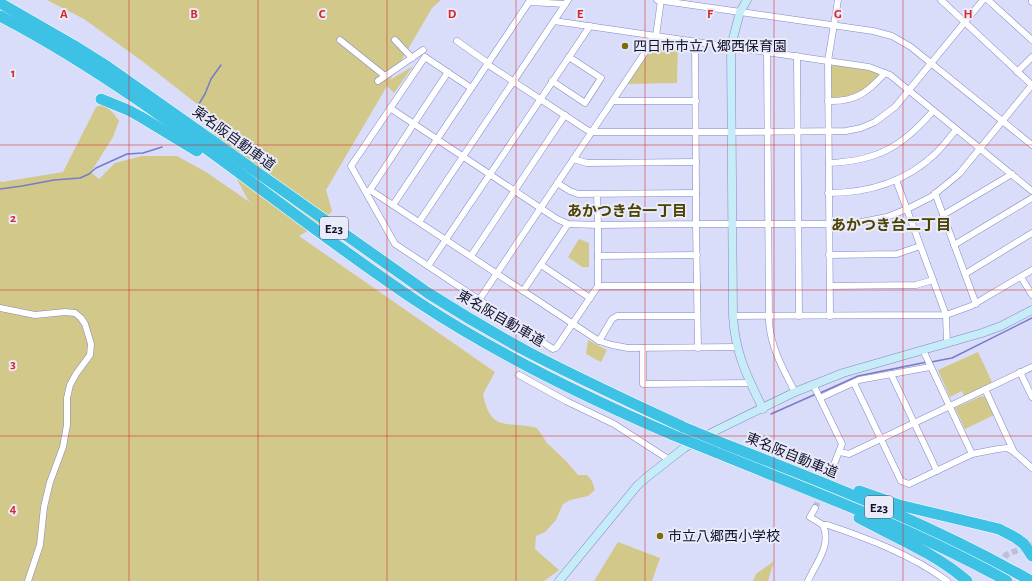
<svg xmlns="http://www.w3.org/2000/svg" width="1032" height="581" font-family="'Alegreya Sans','Noto Sans JP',sans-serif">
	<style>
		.green { fill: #d2c889 }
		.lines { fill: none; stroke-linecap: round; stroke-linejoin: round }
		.stream { stroke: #777bcb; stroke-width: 1.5 }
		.street-tunnel { stroke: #bcbfda; stroke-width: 6; stroke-dasharray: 6 3; stroke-linecap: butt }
		.street-casing { stroke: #8287c8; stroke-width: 7 }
		.secondary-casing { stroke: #8287c8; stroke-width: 9 }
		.highway-casing { stroke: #fff; stroke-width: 12 }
		.street { stroke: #fff; stroke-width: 6 }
		.secondary { stroke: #c5ecf7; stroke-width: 8 }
		.highway { stroke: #3dc1e5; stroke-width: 11 }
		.highway-bridge-casing { stroke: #fff; stroke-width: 12; stroke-linecap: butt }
		.highway-bridge { stroke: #3dc1e5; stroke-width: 11 }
		.grid { fill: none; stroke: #d62828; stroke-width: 1; stroke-opacity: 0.55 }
		.poi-dot { fill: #7b6c07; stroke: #e9ebfa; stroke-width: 1.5 }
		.labels { text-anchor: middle; stroke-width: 4; stroke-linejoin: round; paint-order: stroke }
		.shield { fill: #e9ebfa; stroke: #525469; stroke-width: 1 }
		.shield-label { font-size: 13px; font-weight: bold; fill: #12132b }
		.poi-label { font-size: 14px; fill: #12132b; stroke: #e9ebfa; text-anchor: start }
		.street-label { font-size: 14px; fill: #12132b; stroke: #e9ebfa }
		.neighbourhood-label { font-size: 15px; font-weight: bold; fill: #4c4200; stroke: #e9ebfa }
		.grid-label { font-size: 13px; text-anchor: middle; font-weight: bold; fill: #d62828; stroke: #e9ebfa; stroke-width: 4; stroke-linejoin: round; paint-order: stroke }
	</style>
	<rect width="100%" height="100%" fill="#daddf9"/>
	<g class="green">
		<path d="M 47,0 L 441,0 L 432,8 L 390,80 L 413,66 L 394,93 L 387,86 L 326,190 L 332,211 L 321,223 L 299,236 L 495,372 L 483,394 C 491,434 507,420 537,428 L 547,443 L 566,461 L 578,475 L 587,475 L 592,481 L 595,490 L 588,496 L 570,500 L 563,504 L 556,520 L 545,532 L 536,536 L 535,549 L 559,570 L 544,581 L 0,581 L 0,181 L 2,182 L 63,172 L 96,107 L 104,104 L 114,114 L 119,121 L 113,137 L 91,172 L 99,179 L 115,163 L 142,156 L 177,156 L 206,172 L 254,205 L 248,200 L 197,104 L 146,64 L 84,19 Z"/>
		<path d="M 659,38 L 678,41 L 677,83 L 627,84 Z"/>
		<path d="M 833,65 L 866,69 L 878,73 L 879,76 C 862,94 858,95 834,99 L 831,97 L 831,67 Z"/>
		<path d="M 579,239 L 589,243 L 589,267 L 582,267 L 568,257 Z"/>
		<path d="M 588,340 L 607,350 L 601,362 L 586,354 Z"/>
		<path d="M 978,352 L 992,382 L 964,396 L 962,391 L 950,397 L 938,370 Z"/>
		<path d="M 982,396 L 985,397 L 994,415 L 965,429 L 955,408 Z"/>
		<path d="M 618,542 L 660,558 L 652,581 L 594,581 Z"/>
		<path d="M 774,561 L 768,581 L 753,581 L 756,574 Z"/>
	</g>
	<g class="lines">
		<g class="stream">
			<path d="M 197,107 L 205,94 L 211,79 L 221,65"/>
			<path d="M 0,189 L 22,186 L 54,180 L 80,178 L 89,174 L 96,168 L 127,154 L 143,153 L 162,147"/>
			<path d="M 931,362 L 952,358 L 1032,318"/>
			<path d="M 820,393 L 858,376 L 927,362"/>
			<path d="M 771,414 L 816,394"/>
		</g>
		<g class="street-tunnel">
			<path d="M 815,508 L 821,494"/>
			<path d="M 1000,565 L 1006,555 L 1032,544"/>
		</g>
		<g class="street-casing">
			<g id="street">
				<path d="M 657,0 L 873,31 L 892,36 L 911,47 L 1032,145"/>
				<path d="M 941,0 L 1032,85"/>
				<path d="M 988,0 L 1032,40"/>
				<path d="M 1032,0 L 1032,2"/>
				<path d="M 554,21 L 869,67 L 890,75 L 1032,191"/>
				<path d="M 340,40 L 385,76"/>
				<path d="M 395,40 L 412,58"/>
				<path d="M 457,41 L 488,63"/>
				<path d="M 695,41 L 696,193"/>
				<path d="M 767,52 L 769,322 C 771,348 783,369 795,392"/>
				<path d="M 797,56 L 799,316"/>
				<path d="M 487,64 L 587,130 L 592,132 L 732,132 L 846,131 L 861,128 L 875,122 L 895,107 L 983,0"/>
				<path d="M 1017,72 L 1032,57"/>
				<path d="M 378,81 L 423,50"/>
				<path d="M 552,81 L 585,103 L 601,78 L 569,57"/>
				<path d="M 613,101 L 696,101"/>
				<path d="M 828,101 C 856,102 868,92 885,73"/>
				<path d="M 390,108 L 557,219 L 568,224 L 598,225 L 598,286 L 556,348 L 553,349 L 395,244 L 351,166 L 425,57 L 471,88"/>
				<path d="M 573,159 L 587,163 L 696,162"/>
				<path d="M 829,163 C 877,161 902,147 933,111"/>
				<path d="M 896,180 L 946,315 L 947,343"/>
				<path d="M 557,183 L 570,191 L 578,194 L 696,193 L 696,224 L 598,225 L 597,194"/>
				<path d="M 370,190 L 599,341 L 612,345 L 628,348 L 737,347"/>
				<path d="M 367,191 L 370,190 L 448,72"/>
				<path d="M 828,193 C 867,193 905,182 934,155 C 942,148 949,138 956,130"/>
				<path d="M 935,193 L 976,304"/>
				<path d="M 393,205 L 529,2 L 565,4"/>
				<path d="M 943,215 L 1012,174"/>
				<path d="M 419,222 L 568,0"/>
				<path d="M 954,245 L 1032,198"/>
				<path d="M 829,255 L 897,254 L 920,246"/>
				<path d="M 471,256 L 565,115"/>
				<path d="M 598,256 L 697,255"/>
				<path d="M 541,265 L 590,298"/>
				<path d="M 428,266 L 590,26"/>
				<path d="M 965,274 L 1032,233"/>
				<path d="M 1021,277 L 1032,295"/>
				<path d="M 598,286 L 697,286"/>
				<path d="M 830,286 L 916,285 L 933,280"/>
				<path d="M 523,291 L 568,224"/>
				<path d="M 479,300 L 656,36 L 661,0"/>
				<path d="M 0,308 L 35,315 L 65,312 L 75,313 L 81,318 L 85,324 L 91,344 L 90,355 L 76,374 L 70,385 L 67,398 L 67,425 L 63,447 L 50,482 L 44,507 L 40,545 L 28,581"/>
				<path d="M 733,316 L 946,315 L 971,306 L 1032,270"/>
				<path d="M 830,316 L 828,61 L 838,0"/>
				<path d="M 599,341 L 612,319 L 617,316 L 697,316"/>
				<path d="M 643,348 L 643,384 L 750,383"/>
				<path d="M 698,348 L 696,224 L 851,224 L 887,217 L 907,209 L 931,197 L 959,174 L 1032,85"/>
				<path d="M 923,350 L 972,454"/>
				<path d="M 1020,372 L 1032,397"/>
				<path d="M 891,374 L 937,471"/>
				<path d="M 519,375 L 566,401 L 614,424 L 668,459"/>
				<path d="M 854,383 L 901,481 L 909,484 L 972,454 L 998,449 L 1007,448 L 1014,452 L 1032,468"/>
				<path d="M 813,384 L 842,444 L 831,472"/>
				<path d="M 985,389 L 1014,452"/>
				<path d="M 820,398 L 859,380 L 930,367"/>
				<path d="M 840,452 L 849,454 L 1032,367"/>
				<path d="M 815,508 L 810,517 L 823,525 L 828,525 C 869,539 912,555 947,581"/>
				<path d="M 808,581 C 816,563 832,545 823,525"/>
			</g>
		</g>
		<g class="secondary-casing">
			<g id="secondary">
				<path d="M 747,0 L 740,12 L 731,46 L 733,316 C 735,353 747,376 763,409"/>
				<path d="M 559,581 L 637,486 L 647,477 L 684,448 L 717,430 L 795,392 L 843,373 L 982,333 L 1001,326 L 1032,310"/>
			</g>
		</g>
		<g class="highway-casing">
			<g id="highway">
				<path d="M 0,3 L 73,45 L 108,67 L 428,293 C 461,314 495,334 530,353 C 580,379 632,403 683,427"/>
				<path d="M 0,16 C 150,94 278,209 418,302 C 498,355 585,397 673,435"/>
				<path d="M 101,99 L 128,110 L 141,117 L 197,151"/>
				<path d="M 722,443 C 827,484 933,525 1031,581"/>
				<path d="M 715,452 C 813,492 914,529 1007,581"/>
				<path d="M 859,491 L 899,505 L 999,529 L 1016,538 L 1024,544 L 1032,556"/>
				<path d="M 859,518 C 895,537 936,554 967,581"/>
			</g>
		</g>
		<use href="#street" class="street"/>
		<use href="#secondary" class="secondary"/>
		<use href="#highway" class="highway"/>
		<g class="highway-bridge-casing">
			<g id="highway-bridge">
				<path d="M 683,427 L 722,443"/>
				<path d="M 673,435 L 715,452"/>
			</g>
		</g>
		<use href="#highway-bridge" class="highway-bridge"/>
	</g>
	<path class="grid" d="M 129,0 L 129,581M 258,0 L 258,581M 387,0 L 387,581M 516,0 L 516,581M 645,0 L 645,581M 774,0 L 774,581M 903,0 L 903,581M 0,145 L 1032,145M 0,290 L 1032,290M 0,436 L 1032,436"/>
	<g class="poi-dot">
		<circle cx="625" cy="46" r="4"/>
		<circle cx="660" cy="536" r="4"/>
	</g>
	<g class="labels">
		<g class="shield">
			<rect x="320" y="217" width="28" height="22" rx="3"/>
			<rect x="865" y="496" width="28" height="22" rx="3"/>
		</g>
		<g class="shield-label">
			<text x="334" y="233">E23</text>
			<text x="879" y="512">E23</text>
		</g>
		<g class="poi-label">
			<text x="633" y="51">四日市市立八郷西保育園</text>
			<text x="668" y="541">市立八郷西小学校</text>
		</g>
		<g class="street-label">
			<text transform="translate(234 138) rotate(36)" y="5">東名阪自動車道</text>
			<text transform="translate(501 318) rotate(30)" y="5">東名阪自動車道</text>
			<text transform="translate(792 455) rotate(22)" y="5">東名阪自動車道</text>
		</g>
		<g class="neighbourhood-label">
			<text x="627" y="216">あかつき台一丁目</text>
			<text x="891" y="230">あかつき台二丁目</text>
		</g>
	</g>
	<g class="grid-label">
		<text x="64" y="18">A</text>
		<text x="194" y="18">B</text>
		<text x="322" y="18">C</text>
		<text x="452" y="18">D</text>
		<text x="580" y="18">E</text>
		<text x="710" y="18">F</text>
		<text x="838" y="18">G</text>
		<text x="968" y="18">H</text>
		<text x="13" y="77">1</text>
		<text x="13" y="222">2</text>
		<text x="13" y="368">3</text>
		<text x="13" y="513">4</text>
	</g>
</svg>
